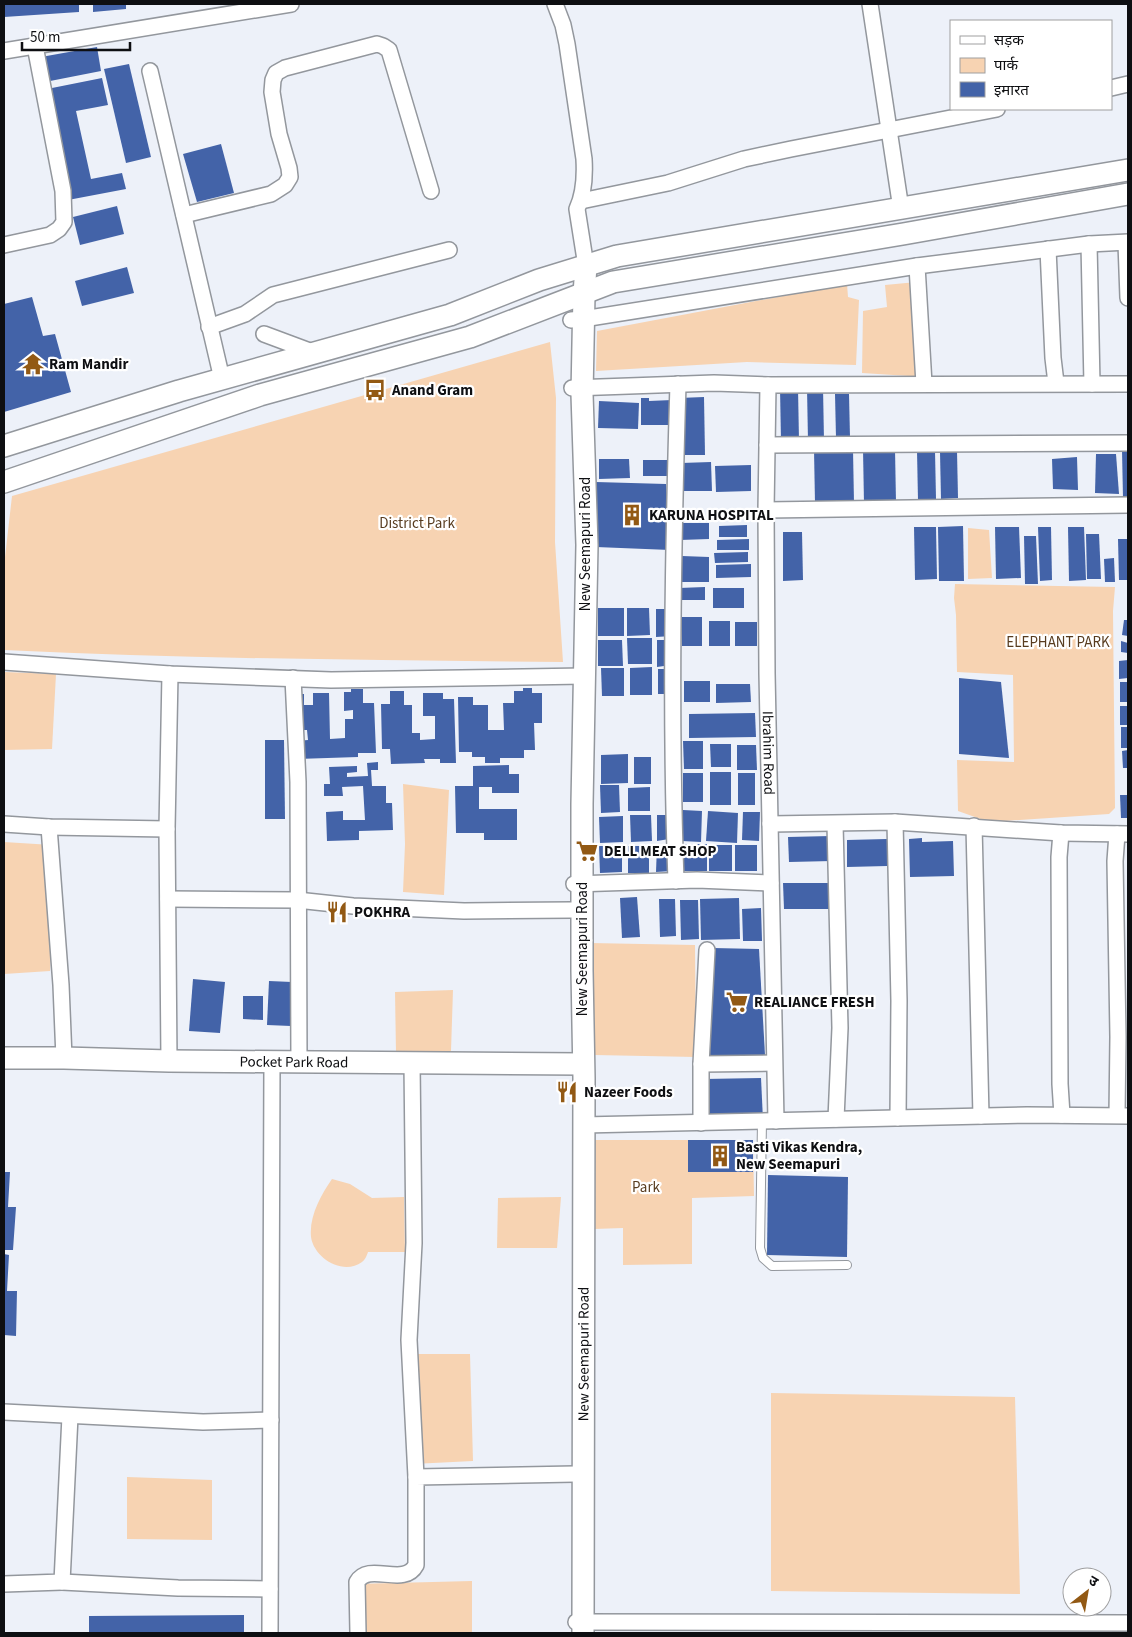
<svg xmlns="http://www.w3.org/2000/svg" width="1132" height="1637" font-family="'Source Sans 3','Noto Sans Devanagari',sans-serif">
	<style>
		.green { fill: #f7d3b2 }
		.building { fill: #4363a8 }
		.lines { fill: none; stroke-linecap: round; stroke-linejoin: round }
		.lane-casing { stroke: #93979d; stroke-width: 10 }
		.street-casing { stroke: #93979d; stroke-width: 18 }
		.secondary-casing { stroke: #93979d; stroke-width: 24 }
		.lane { stroke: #fff; stroke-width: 8 }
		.street { stroke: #fff; stroke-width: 15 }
		.secondary { stroke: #fff; stroke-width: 21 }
		.labels { text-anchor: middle; stroke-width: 4.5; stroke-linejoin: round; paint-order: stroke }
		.poi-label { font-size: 15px; font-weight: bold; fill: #0e0f12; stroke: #fff; text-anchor: start }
		.park-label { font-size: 15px; fill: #583c1f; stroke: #fff }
		.street-label { font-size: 15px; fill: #0e0f12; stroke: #fff }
	</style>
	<rect width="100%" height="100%" fill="#edf1f9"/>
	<g class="green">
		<path d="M 927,281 L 925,377 L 862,373 L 863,311 L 887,307 L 885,285 Z"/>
		<path d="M 847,284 L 848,297 L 859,300 L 856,365 L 747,362 L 596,371 L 597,331 Z"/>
		<path d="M 550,342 L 556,398 L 555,542 L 563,662 C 376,660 190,659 4,650 L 4,566 L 12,496 Z"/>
		<path d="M 968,528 L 989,530 L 992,578 L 968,579 Z"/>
		<path d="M 955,584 L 1115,587 L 1113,611 L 1115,808 L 1109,814 L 989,822 L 958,811 L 957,760 L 1014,762 L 1013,675 L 957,672 L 956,615 L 954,598 Z"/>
		<path d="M 4,672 L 56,674 L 52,749 L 4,750 Z"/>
		<path d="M 403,784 L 449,790 L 444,895 L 403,892 L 405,844 Z"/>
		<path d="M 4,842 L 52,845 L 53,908 L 50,971 L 4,974 Z"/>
		<path d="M 590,943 L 695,945 L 696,1057 L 594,1055 L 594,1004 Z"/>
		<path d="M 453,990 L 451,1051 L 396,1052 L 395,992 Z"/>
		<path d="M 593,1140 L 753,1140 L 754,1196 L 692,1198 L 692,1264 L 623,1265 L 623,1228 L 594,1229 Z"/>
		<path d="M 332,1179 L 350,1184 L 372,1198 L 404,1197 L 405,1252 L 368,1252 C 367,1255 365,1260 362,1262 C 343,1276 314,1258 311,1237 C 309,1216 321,1195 332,1179 Z"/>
		<path d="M 561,1197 L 557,1248 L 497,1248 L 498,1198 Z"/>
		<path d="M 412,1354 L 470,1354 L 473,1461 L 413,1464 Z"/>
		<path d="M 771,1393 L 1015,1397 L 1020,1594 L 771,1591 Z"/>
		<path d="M 127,1477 L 212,1480 L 212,1540 L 127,1539 Z"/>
		<path d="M 472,1581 L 472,1633 L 353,1633 L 354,1584 Z"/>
	</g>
	<g class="building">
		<path d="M 4,4 L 79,4 L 79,12 L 4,17 Z"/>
		<path d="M 93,4 L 126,4 L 126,9 L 93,12 Z"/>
		<path d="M 97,47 L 101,71 L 45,82 L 41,57 Z"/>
		<path d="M 129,64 L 151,157 L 126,163 L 104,69 Z"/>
		<path d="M 102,78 L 108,105 L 76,111 L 91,179 L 122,173 L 126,189 L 68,200 L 47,89 Z"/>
		<path d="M 221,144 L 234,193 L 197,202 L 183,154 Z"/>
		<path d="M 117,206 L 124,234 L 80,245 L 73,217 Z"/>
		<path d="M 127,267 L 134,293 L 82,306 L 75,281 Z"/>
		<path d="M 32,297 L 43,336 L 55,334 L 71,392 L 4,412 L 4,304 Z"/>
		<path d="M 823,387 L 824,441 L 808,441 L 807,388 Z"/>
		<path d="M 780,388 L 798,388 L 799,441 L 781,441 Z"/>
		<path d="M 835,394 L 849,394 L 850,438 L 836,438 Z"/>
		<path d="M 704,397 L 705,455 L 680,455 L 679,398 Z"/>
		<path d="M 641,398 L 649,398 L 649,401 L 672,400 L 672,425 L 641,425 Z"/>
		<path d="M 599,401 L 639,403 L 638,429 L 598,428 Z"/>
		<path d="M 863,449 L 895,449 L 896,503 L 864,504 Z"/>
		<path d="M 814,450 L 853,450 L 854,503 L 815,503 Z"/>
		<path d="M 1122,450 L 1128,450 L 1128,498 L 1123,498 Z"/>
		<path d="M 917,451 L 935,451 L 936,499 L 918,500 Z"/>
		<path d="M 957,451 L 958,498 L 941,499 L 940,452 Z"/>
		<path d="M 1096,454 L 1116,454 L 1119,494 L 1095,493 Z"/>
		<path d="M 1077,457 L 1078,490 L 1053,489 L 1052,459 Z"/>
		<path d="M 599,459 L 629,459 L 630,478 L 599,479 Z"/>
		<rect x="643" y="460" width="28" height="16"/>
		<path d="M 711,462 L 712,491 L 681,491 L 681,463 Z"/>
		<path d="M 751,465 L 751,491 L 716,492 L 715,466 Z"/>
		<path d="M 596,482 L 666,484 L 670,550 L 596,547 Z"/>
		<path d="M 679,523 L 709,523 L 709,539 L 680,540 Z"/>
		<path d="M 747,525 L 747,537 L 719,537 L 719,526 Z"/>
		<path d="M 963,526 L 964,581 L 939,581 L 938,527 Z"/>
		<path d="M 914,527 L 936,527 L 937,579 L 915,580 Z"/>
		<path d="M 995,527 L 1019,527 L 1021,578 L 996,579 Z"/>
		<path d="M 1038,527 L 1051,527 L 1052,580 L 1040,581 Z"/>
		<path d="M 1068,527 L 1084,527 L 1086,580 L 1069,581 Z"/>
		<path d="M 783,532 L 802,532 L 803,580 L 783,581 Z"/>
		<path d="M 1086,534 L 1099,534 L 1101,579 L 1087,579 Z"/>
		<path d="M 1024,536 L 1036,536 L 1038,584 L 1025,584 Z"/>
		<path d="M 749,539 L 749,550 L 717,550 L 717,540 Z"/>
		<path d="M 1118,539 L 1128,539 L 1128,580 L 1119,580 Z"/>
		<path d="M 748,552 L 748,562 L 715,563 L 714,553 Z"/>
		<path d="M 682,556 L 709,557 L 709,582 L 682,582 Z"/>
		<path d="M 1114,558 L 1115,582 L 1105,582 L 1104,559 Z"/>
		<path d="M 751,564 L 751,577 L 716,578 L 716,565 Z"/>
		<path d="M 705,587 L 705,600 L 679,600 L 679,588 Z"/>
		<rect x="713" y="588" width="31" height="20"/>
		<rect x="598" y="608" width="26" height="28"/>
		<path d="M 627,608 L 649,608 L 650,635 L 627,636 Z"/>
		<path d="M 656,609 L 670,609 L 672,636 L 656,637 Z"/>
		<path d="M 681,617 L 702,617 L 702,646 L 682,646 Z"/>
		<path d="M 1124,620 L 1128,620 L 1128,636 L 1122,635 Z"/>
		<rect x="709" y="621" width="21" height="25"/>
		<rect x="735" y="622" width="22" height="24"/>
		<path d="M 627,638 L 652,638 L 652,664 L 628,664 Z"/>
		<path d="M 598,640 L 622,640 L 623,666 L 598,666 Z"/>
		<path d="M 657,640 L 668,640 L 671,665 L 657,667 Z"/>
		<path d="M 1121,641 L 1128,643 L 1128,653 L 1121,652 Z"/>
		<path d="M 1128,660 L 1128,678 L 1119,679 L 1119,661 Z"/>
		<path d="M 652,667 L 652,695 L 630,695 L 630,668 Z"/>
		<path d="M 601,668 L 624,668 L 624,696 L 602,696 Z"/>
		<path d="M 658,669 L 671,669 L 670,694 L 658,694 Z"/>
		<path d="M 959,678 L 1001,682 L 1009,758 L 959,754 Z"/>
		<rect x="684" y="681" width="26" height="21"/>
		<rect x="1120" y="682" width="8" height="20"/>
		<path d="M 716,684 L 750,684 L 751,702 L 716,703 Z"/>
		<path d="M 523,688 L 532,688 L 532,693 L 542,693 L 542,723 L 534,723 L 535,750 L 524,750 L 524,758 L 500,758 L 500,763 L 485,763 L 485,757 L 472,757 L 472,752 L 459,752 L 458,697 L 473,697 L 473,705 L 488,705 L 488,730 L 504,730 L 503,703 L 514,703 L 514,691 L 523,691 Z"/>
		<path d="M 351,689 L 363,689 L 363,703 L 374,703 L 376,753 L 358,753 L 358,757 L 297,759 L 296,741 L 308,740 L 307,730 L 296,730 L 295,694 L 304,694 L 304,705 L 313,705 L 313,693 L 329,693 L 330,739 L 345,738 L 345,719 L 353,719 L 353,710 L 344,711 L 344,692 L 351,692 Z"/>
		<path d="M 390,691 L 404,691 L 404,705 L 412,705 L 412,733 L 420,733 L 420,740 L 435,739 L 435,716 L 423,716 L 423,693 L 443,693 L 443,699 L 454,699 L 456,763 L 440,763 L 440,759 L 424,759 L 425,763 L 391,764 L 390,749 L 382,749 L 381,704 L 390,704 Z"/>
		<rect x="1120" y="706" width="8" height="19"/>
		<path d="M 755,713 L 756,737 L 689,738 L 689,714 Z"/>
		<rect x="1121" y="727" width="7" height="21"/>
		<path d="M 265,740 L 284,740 L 285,819 L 265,819 Z"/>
		<path d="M 683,741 L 703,741 L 703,769 L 684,769 Z"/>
		<path d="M 710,744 L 731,744 L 731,767 L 711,767 Z"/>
		<path d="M 737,745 L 756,745 L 757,770 L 737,770 Z"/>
		<path d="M 1128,750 L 1128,768 L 1123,768 L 1122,751 Z"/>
		<path d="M 628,754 L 628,783 L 601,784 L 601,755 Z"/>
		<rect x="634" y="757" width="17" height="27"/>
		<path d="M 378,762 L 378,770 L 371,770 L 372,786 L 386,786 L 386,803 L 392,803 L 393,830 L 359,831 L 359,840 L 327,841 L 326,812 L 343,811 L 343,820 L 365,820 L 363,786 L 342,787 L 343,796 L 324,796 L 324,784 L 330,784 L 329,767 L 357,766 L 357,772 L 347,773 L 347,777 L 368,776 L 367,763 Z"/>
		<path d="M 509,765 L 509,774 L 519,774 L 519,793 L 492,793 L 492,787 L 479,787 L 479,809 L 517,809 L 517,840 L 484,840 L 484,833 L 456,833 L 455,786 L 473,786 L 473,766 Z"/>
		<rect x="710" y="772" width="21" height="33"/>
		<rect x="683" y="773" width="20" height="29"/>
		<rect x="738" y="773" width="17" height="32"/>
		<path d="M 600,785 L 619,785 L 620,812 L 601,813 Z"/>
		<path d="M 650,787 L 650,811 L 628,811 L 628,788 Z"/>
		<path d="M 1120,795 L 1128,795 L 1128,818 L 1121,818 Z"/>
		<path d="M 683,810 L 702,811 L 701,842 L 682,841 Z"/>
		<path d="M 708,811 L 738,813 L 737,843 L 706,841 Z"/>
		<path d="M 743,812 L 760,812 L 759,841 L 742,840 Z"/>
		<path d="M 630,815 L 651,815 L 652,841 L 631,842 Z"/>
		<path d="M 657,815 L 669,815 L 669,839 L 657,841 Z"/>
		<path d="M 623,816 L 623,842 L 600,843 L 599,817 Z"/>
		<path d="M 831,836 L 832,861 L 789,862 L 788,837 Z"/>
		<path d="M 922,838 L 922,842 L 953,841 L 954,876 L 910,877 L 909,839 Z"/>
		<path d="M 887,839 L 887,866 L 847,867 L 847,840 Z"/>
		<rect x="682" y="844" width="25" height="27"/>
		<path d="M 657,845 L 670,846 L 672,871 L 656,872 Z"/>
		<rect x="709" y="845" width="23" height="26"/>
		<rect x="735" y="845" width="22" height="26"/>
		<path d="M 599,846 L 622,846 L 622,872 L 600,873 Z"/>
		<rect x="628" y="846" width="21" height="27"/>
		<path d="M 783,883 L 833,883 L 833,909 L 784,909 Z"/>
		<path d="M 637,897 L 640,937 L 622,938 L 620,898 Z"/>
		<path d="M 739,898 L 740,939 L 701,940 L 700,899 Z"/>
		<path d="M 659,899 L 675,899 L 676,936 L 660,937 Z"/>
		<path d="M 680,900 L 698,900 L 699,939 L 681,940 Z"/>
		<path d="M 761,908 L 762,941 L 743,941 L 742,909 Z"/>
		<path d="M 713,948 L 759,949 L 765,1055 L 709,1056 Z"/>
		<path d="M 193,979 L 225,982 L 220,1033 L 189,1031 Z"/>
		<path d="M 269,981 L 292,982 L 291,1026 L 267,1025 Z"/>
		<path d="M 243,996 L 263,996 L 263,1020 L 243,1019 Z"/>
		<path d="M 761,1078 L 763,1120 L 705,1121 L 704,1079 Z"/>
		<rect x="688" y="1140" width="65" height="32"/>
		<path d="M 4,1172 L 10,1172 L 8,1207 L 16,1207 L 13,1250 L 4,1250 Z"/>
		<path d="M 768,1175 L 848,1177 L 847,1257 L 767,1255 Z"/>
		<path d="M 4,1254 L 9,1255 L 7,1291 L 17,1291 L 16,1336 L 4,1335 Z"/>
		<path d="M 244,1615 L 244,1633 L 89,1633 L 89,1616 Z"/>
	</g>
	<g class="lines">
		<g class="lane-casing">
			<path id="lane" d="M 762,1121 L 760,1248 L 763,1258 L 772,1266 L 847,1265"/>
		</g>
		<g class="street-casing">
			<g id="street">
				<path d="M 555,4 L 563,25 L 567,44 L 584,159 C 585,176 584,194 577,209 L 586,266"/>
				<path d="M 870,4 L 901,209"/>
				<path d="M 4,51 L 291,4"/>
				<path d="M 150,71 L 222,379"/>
				<path d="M 1111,88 L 1128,84"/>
				<path d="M 581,201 L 668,183 L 744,159 L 791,149 L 997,109"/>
				<path d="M 184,215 L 271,194 L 285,185 L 290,177 L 289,168 L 279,134 L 272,92 L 273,80 L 276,73 L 285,68 L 377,44 L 383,46 L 389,50 L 431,191"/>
				<path d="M 1126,243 L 1128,298"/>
				<path d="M 1089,244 L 1092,384"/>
				<path d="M 4,245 L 50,235 L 59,229 L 64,222 L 63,191 L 35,46"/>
				<path d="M 1048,249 L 1053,358 L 1056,383"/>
				<path d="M 571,320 L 583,319 L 917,266"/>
				<path d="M 209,327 L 245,314 L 273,295 L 449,250"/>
				<path d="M 264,334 L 315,353"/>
				<path d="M 924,384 L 917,266 L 1089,244 L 1128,242"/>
				<path id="s1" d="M 768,385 L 766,510 L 767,673 L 776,1121"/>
				<path d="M 572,388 L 714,383 L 768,385 L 1128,384"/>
				<path d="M 767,445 L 1128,443"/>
				<path d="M 766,510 L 1128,505"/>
				<path d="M 4,662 L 170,674 L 331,680 L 584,676"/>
				<path d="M 293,678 L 298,782 L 299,1062"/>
				<path d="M 895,822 L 899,1001 L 898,1118"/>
				<path d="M 4,824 L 49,827 L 167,829"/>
				<path d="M 770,824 L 895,822 L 1061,833 L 1128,834"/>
				<path d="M 835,824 L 840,1028 L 836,1119"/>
				<path d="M 974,826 L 981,1116"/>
				<path d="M 49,827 L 61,985 L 64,1058"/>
				<path d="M 1061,833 L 1059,857 L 1060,1084 L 1062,1115"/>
				<path d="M 1117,834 L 1115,861 L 1118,1037 L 1117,1115"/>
				<path d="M 676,881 C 670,716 673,550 678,384"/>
				<path d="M 574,884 L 697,880 L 771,883"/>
				<path d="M 168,899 L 297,900 L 353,906 L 464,911 L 572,910"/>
				<path d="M 169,1061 L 167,829 L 170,674"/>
				<path d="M 412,1063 L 414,1243 L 409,1340 L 416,1477"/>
				<path d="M 701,1064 L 774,1063"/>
				<path d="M 701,1123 L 701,1064 L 707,950"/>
				<path d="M 583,1125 L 1027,1115 L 1128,1116"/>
				<path d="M 4,1412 L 203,1422 L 271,1420"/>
				<path d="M 62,1582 L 178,1588 L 270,1589"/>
				<path d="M 4,1584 L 62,1582 L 70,1416"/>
				<path d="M 576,1622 L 1128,1623"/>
				<path d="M 270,1633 L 272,1062"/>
				<path d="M 358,1633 L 357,1582 C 369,1561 404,1588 416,1565 L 416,1477 L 575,1474"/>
			</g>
		</g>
		<g class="secondary-casing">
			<g id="secondary">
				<path d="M 4,446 L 179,391 L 450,315 L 539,280 L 617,256 L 1128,170"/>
				<path d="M 4,482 L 260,395 L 470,337 L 613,282 L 903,234 L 1128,194"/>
				<path id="s2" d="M 4,1058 L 64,1058 L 169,1061 L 583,1064"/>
				<path id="s3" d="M 583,1633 L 584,1078 L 582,971 L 582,804 L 587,545 L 582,394 L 584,294 L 586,266"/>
			</g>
		</g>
		<use href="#lane" class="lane"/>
		<use href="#street" class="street"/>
		<use href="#secondary" class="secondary"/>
	</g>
	<defs>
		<g id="temple-bare" transform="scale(1.725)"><path d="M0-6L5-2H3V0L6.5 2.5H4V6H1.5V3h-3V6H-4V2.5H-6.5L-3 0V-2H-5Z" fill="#925914" stroke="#fff" stroke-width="2.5" paint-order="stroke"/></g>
		<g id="bus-bare" transform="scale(1.725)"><path d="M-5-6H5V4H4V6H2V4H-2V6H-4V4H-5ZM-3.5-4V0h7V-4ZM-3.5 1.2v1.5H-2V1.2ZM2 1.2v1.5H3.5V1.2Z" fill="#925914" stroke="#fff" stroke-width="2.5" paint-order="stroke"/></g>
		<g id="building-bare" transform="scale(1.725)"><path d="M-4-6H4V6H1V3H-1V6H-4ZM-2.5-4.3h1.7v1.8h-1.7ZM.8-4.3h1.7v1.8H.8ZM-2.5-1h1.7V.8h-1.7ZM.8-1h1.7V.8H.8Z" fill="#925914" stroke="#fff" stroke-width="2.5" paint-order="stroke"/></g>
		<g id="supermarket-bare" transform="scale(1.725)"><path d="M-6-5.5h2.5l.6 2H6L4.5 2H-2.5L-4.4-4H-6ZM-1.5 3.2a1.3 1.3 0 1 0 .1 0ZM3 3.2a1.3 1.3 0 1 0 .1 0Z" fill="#925914" stroke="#fff" stroke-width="2.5" paint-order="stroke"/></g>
		<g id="restaurant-bare" transform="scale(1.725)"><path d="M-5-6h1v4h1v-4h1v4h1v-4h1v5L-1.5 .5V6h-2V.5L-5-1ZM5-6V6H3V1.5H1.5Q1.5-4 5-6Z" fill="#925914" stroke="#fff" stroke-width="2.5" paint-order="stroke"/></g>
	</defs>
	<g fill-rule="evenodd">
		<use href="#temple-bare" x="33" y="364"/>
		<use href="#bus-bare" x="375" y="390"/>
		<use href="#building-bare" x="632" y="515"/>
		<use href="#supermarket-bare" x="587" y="851"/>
		<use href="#restaurant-bare" x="337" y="912"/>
		<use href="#supermarket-bare" x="737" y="1002"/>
		<use href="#restaurant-bare" x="567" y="1092"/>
		<use href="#building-bare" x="720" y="1156"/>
	</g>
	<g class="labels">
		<g class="poi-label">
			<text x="49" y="369">Ram Mandir</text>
			<text x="392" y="395">Anand Gram</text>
			<text x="649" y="520">KARUNA HOSPITAL</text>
			<text x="604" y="856">DELL MEAT SHOP</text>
			<text x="354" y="917">POKHRA</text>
			<text x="754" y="1007">REALIANCE FRESH</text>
			<text x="584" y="1097">Nazeer Foods</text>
			<text x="736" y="1152">Basti Vikas Kendra,<tspan x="736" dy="17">New Seemapuri</tspan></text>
		</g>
		<g class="park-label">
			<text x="417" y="528">District Park</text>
			<text x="1058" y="647">ELEPHANT PARK</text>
			<text x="646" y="1192">Park</text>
		</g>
		<g class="street-label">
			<text transform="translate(585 544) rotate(-90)" y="5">New Seemapuri Road</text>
			<text dy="5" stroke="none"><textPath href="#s1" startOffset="368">Ibrahim Road</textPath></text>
			<text transform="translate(582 949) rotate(-90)" y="5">New Seemapuri Road</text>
			<text dy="5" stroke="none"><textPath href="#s2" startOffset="290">Pocket Park Road</textPath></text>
			<text dy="5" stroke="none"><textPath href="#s3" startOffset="279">New Seemapuri Road</textPath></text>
		</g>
	</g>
	<rect width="1132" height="1637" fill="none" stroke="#0e0f12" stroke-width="10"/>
	<rect x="950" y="20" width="162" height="90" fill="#ffffff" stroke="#9f9fa0"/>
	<rect x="960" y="36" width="25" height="8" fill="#ffffff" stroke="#9f9fa0"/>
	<text x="994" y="45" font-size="15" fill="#0e0f12">सड़क</text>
	<rect x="960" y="58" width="25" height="15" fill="#f7d3b2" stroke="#9f9fa0"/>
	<text x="994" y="70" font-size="15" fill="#0e0f12">पार्क</text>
	<rect x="960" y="82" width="25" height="15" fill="#4363a8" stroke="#9f9fa0"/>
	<text x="994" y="95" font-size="15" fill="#0e0f12">इमारत</text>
	<g transform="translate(1087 1592) rotate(31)"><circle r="24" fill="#ffffff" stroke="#9f9fa0"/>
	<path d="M0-4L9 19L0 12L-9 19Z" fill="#925914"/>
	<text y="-8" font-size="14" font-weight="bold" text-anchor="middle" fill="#0e0f12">उ</text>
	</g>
	<path d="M22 42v8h108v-8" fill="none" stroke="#0e0f12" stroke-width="2.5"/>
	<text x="30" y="42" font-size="15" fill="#0e0f12" stroke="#ffffff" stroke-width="4" paint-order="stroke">50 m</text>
</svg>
